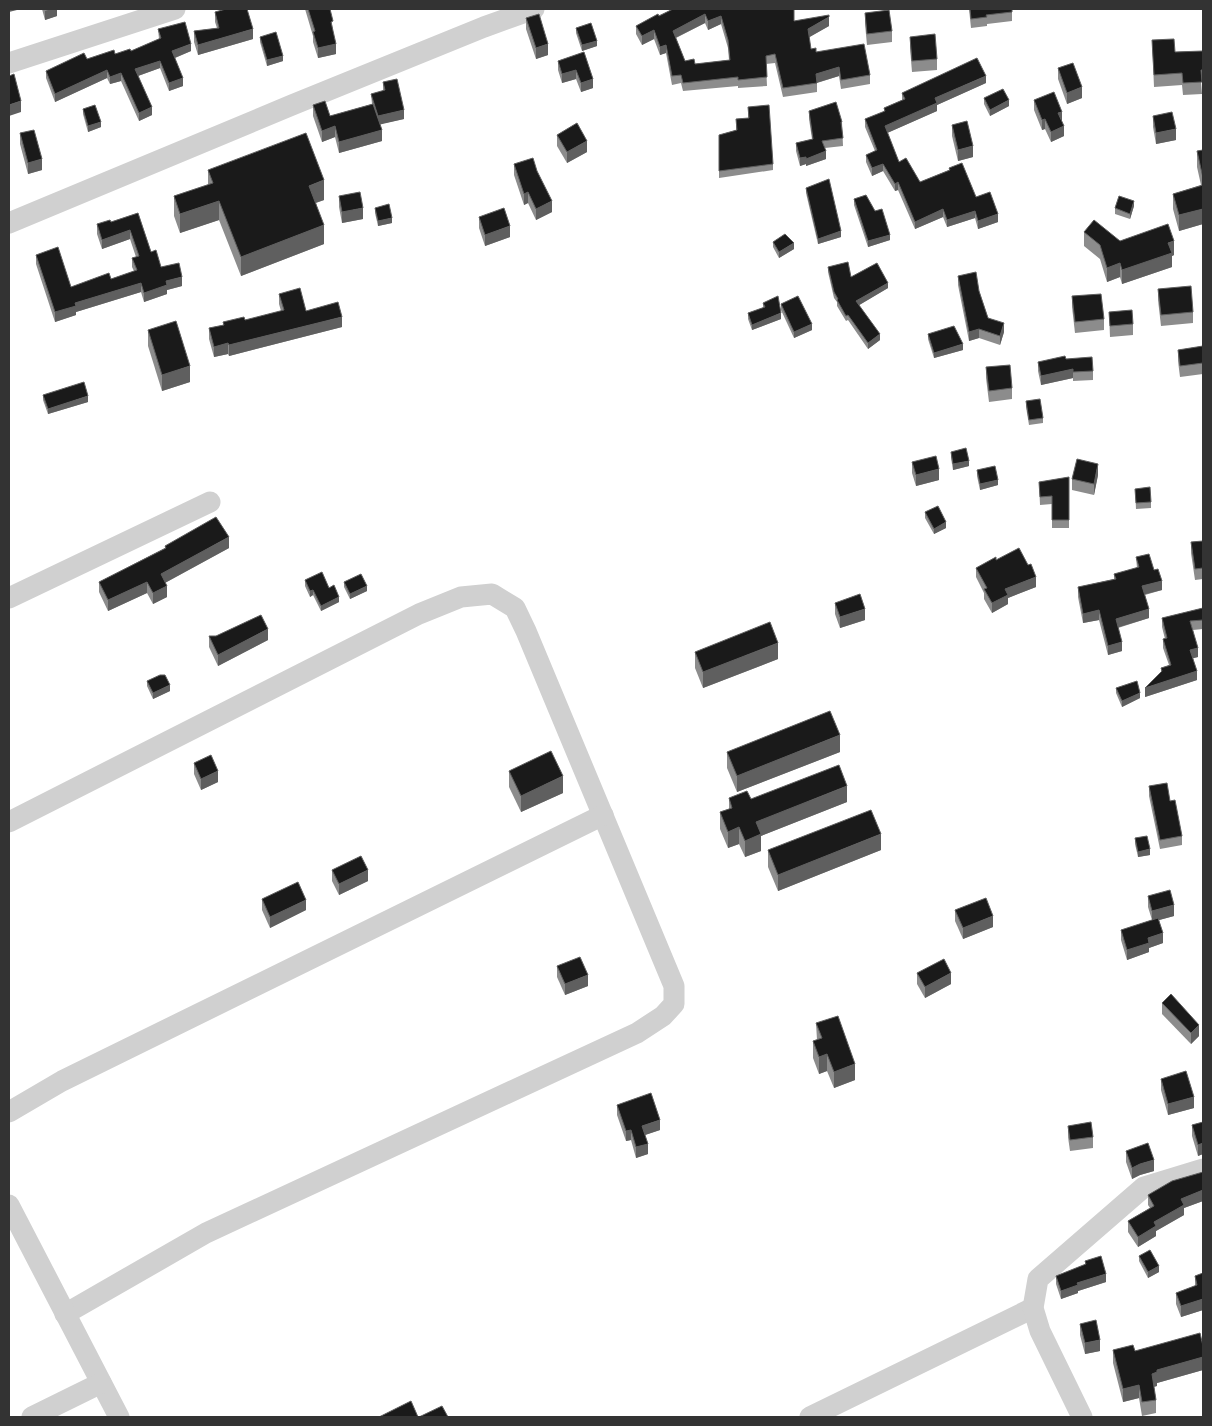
<svg xmlns="http://www.w3.org/2000/svg" width="1212" height="1426" font-family="'Open Sans',sans-serif">
	<style>
		.lines { fill: none; stroke-linecap: round; stroke-linejoin: round }
		.minor { stroke: #d0d0d0; stroke-width: 21 }
		.wall { fill: #8c8c8c; fill-rule: evenodd }
		.shaded-wall { fill: #5f5f5f }
		.building { fill: #1a1a1a; stroke: #5f5f5f; fill-rule: evenodd }
	</style>
	<rect width="100%" height="100%" fill="#fff"/>
	<g class="lines">
		<g class="minor">
			<path d="M 9,63 L 175,9"/>
			<path d="M 9,223 L 292,105 L 484,27 L 534,9"/>
			<path d="M 9,598 L 210,502"/>
			<path d="M 9,822 L 419,614 L 461,597 L 492,594 L 515,608 L 526,631 L 674,986 L 674,1004 L 663,1016 L 637,1033 L 206,1233 L 65,1314"/>
			<path d="M 9,1112 L 62,1081 L 603,815"/>
			<path d="M 9,1205 L 119,1417"/>
			<path d="M 32,1417 L 101,1383"/>
			<path d="M 810,1417 L 1033,1308"/>
			<path d="M 1082,1417 L 1040,1331 L 1033,1308 L 1038,1279 L 1144,1187 L 1203,1169"/>
		</g>
	</g>
	<g class="wall">
		<path d="M 42,9 L 57,9 L 57,16 L 45,20 Z"/>
		<path d="M 305,9 L 330,9 L 336,54 L 318,58 L 313,42 L 313,36 Z"/>
		<path d="M 673,9 L 794,21 L 829,26 L 809,37 L 811,49 L 816,52 L 870,75 L 870,84 L 841,89 L 839,76 L 817,83 L 817,92 L 783,97 L 775,63 L 766,64 L 767,86 L 738,88 L 738,86 L 683,91 L 681,83 L 672,85 L 666,53 L 660,55 L 654,39 L 642,45 L 636,34 L 636,26 ZM 705,23 L 708,30 L 721,24 L 728,48 L 729,60 L 695,64 L 685,61 L 676,38 Z"/>
		<path d="M 969,9 L 1012,9 L 1012,21 L 987,24 L 987,26 L 971,28 Z"/>
		<path d="M 215,12 L 253,39 L 198,55 L 194,42 L 194,31 L 217,28 L 215,22 Z"/>
		<path d="M 865,13 L 892,31 L 892,42 L 867,45 L 865,24 Z"/>
		<path d="M 526,18 L 548,55 L 536,59 L 526,29 Z"/>
		<path d="M 576,28 L 597,46 L 582,51 L 576,33 Z"/>
		<path d="M 158,29 L 191,51 L 175,58 L 183,86 L 169,91 L 160,68 L 138,76 L 152,115 L 139,121 L 121,81 L 110,84 L 107,78 L 55,102 L 46,78 L 46,71 L 87,59 L 131,51 L 159,39 Z"/>
		<path d="M 260,37 L 283,61 L 267,66 L 260,42 Z"/>
		<path d="M 910,37 L 937,59 L 937,70 L 912,72 L 910,48 Z"/>
		<path d="M 1152,40 L 1175,52 L 1203,51 L 1203,82 L 1201,82 L 1202,94 L 1183,95 L 1182,85 L 1154,87 Z"/>
		<path d="M 584,52 L 593,88 L 581,92 L 576,79 L 562,83 L 558,70 L 558,61 Z"/>
		<path d="M 1058,68 L 1082,98 L 1067,104 L 1058,79 Z"/>
		<path d="M 383,82 L 404,119 L 380,124 L 382,141 L 339,153 L 335,137 L 322,142 L 313,116 L 313,105 L 330,116 L 372,104 L 371,94 L 383,91 Z"/>
		<path d="M 986,83 L 937,105 L 937,111 L 887,133 L 899,162 L 920,182 L 949,170 L 949,168 L 998,222 L 978,229 L 975,218 L 947,227 L 943,217 L 915,229 L 898,190 L 895,191 L 883,171 L 872,176 L 866,162 L 866,155 L 875,151 L 865,127 L 865,119 L 884,112 L 884,108 L 902,100 L 902,93 Z"/>
		<path d="M 984,98 L 1009,106 L 990,116 L 984,104 Z"/>
		<path d="M 1034,100 L 1062,121 L 1062,122 L 1064,136 L 1051,142 L 1045,129 L 1042,130 L 1034,110 Z"/>
		<path d="M 748,107 L 773,164 L 773,170 L 719,178 L 719,135 L 736,130 L 736,119 L 748,118 Z"/>
		<path d="M 83,109 L 101,127 L 88,132 L 83,114 Z"/>
		<path d="M 809,111 L 842,122 L 843,146 L 825,148 L 826,159 L 806,166 L 806,164 L 800,166 L 796,151 L 796,143 L 812,139 L 809,119 Z"/>
		<path d="M 1153,116 L 1176,140 L 1156,144 L 1153,127 Z"/>
		<path d="M 952,125 L 973,157 L 958,161 L 952,136 Z"/>
		<path d="M 20,133 L 42,170 L 28,174 L 20,144 Z"/>
		<path d="M 557,135 L 587,152 L 567,163 L 557,146 Z"/>
		<path d="M 1203,150 L 1203,224 L 1179,231 L 1173,209 L 1173,194 L 1201,185 L 1197,167 L 1197,151 Z"/>
		<path d="M 514,164 L 552,212 L 536,220 L 528,203 L 524,205 L 514,175 Z"/>
		<path d="M 208,170 L 324,200 L 316,203 L 324,244 L 241,276 L 219,220 L 180,233 L 174,216 L 174,196 L 208,185 Z"/>
		<path d="M 806,188 L 841,237 L 818,244 L 806,193 Z"/>
		<path d="M 339,196 L 363,219 L 342,223 L 339,207 Z"/>
		<path d="M 854,199 L 890,240 L 868,247 L 854,205 Z"/>
		<path d="M 1134,206 L 1130,219 L 1115,214 L 1115,208 Z"/>
		<path d="M 375,208 L 392,223 L 378,226 L 375,213 Z"/>
		<path d="M 138,213 L 151,252 L 161,267 L 182,286 L 167,290 L 167,294 L 144,302 L 141,292 L 76,312 L 76,315 L 55,322 L 36,264 L 36,255 L 71,287 L 111,279 L 134,271 L 132,267 L 132,258 L 136,257 L 130,239 L 102,249 L 97,234 L 97,224 L 111,222 Z"/>
		<path d="M 479,217 L 510,237 L 485,246 L 479,228 Z"/>
		<path d="M 1084,232 L 1174,255 L 1172,256 L 1172,267 L 1122,284 L 1120,277 L 1107,282 L 1100,259 L 1084,246 Z"/>
		<path d="M 773,242 L 794,249 L 779,258 L 773,247 Z"/>
		<path d="M 828,267 L 851,277 L 888,288 L 859,305 L 880,340 L 868,349 L 848,320 L 846,321 L 837,306 L 837,302 L 834,298 L 828,272 Z"/>
		<path d="M 958,276 L 979,291 L 988,318 L 1004,332 L 1000,345 L 979,338 L 969,341 L 958,285 Z"/>
		<path d="M 1158,289 L 1193,312 L 1193,323 L 1161,326 L 1158,300 Z"/>
		<path d="M 279,294 L 306,311 L 342,327 L 229,356 L 228,354 L 214,357 L 209,339 L 209,328 L 223,325 L 223,322 L 245,320 L 281,311 L 279,304 Z"/>
		<path d="M 1072,296 L 1104,319 L 1104,330 L 1075,333 L 1072,307 Z"/>
		<path d="M 763,303 L 781,319 L 752,330 L 748,319 L 748,313 L 763,308 Z"/>
		<path d="M 781,304 L 812,330 L 794,338 L 781,310 Z"/>
		<path d="M 1109,312 L 1133,324 L 1133,335 L 1110,337 Z"/>
		<path d="M 148,330 L 190,382 L 162,391 L 148,346 Z"/>
		<path d="M 928,334 L 963,350 L 934,358 L 928,339 Z"/>
		<path d="M 1203,346 L 1203,374 L 1180,377 L 1178,361 L 1178,350 Z"/>
		<path d="M 1066,359 L 1093,371 L 1093,380 L 1073,381 L 1073,378 L 1041,385 L 1038,371 L 1038,362 Z"/>
		<path d="M 986,367 L 1012,388 L 1012,399 L 989,402 L 986,378 Z"/>
		<path d="M 43,395 L 88,402 L 48,414 L 43,400 Z"/>
		<path d="M 1026,401 L 1043,418 L 1043,423 L 1029,425 L 1026,407 Z"/>
		<path d="M 951,452 L 969,466 L 953,470 L 951,458 Z"/>
		<path d="M 912,462 L 939,480 L 916,486 L 912,473 Z"/>
		<path d="M 977,470 L 998,485 L 980,490 L 977,476 Z"/>
		<path d="M 1098,475 L 1094,495 L 1072,490 L 1072,479 Z"/>
		<path d="M 1069,477 L 1069,528 L 1052,528 L 1052,504 L 1040,505 L 1039,482 Z"/>
		<path d="M 1135,489 L 1151,502 L 1151,508 L 1136,509 Z"/>
		<path d="M 925,512 L 946,528 L 934,534 L 925,518 Z"/>
		<path d="M 1203,533 L 1203,579 L 1195,580 L 1191,553 L 1191,542 L 1203,541 Z"/>
		<path d="M 165,546 L 229,548 L 165,583 L 167,597 L 153,604 L 147,593 L 108,611 L 99,592 L 99,582 L 165,548 Z"/>
		<path d="M 1136,557 L 1154,570 L 1162,590 L 1145,595 L 1149,618 L 1118,628 L 1122,651 L 1108,655 L 1099,620 L 1083,623 L 1078,597 L 1078,587 L 1114,579 L 1114,574 L 1137,568 Z"/>
		<path d="M 996,560 L 1036,587 L 1008,598 L 1008,604 L 992,613 L 984,599 L 984,593 L 976,577 L 976,568 Z"/>
		<path d="M 305,580 L 329,588 L 339,602 L 321,611 L 313,595 L 310,597 L 305,586 Z"/>
		<path d="M 344,582 L 367,591 L 350,599 L 344,587 Z"/>
		<path d="M 835,603 L 865,620 L 840,628 L 835,614 Z"/>
		<path d="M 1203,608 L 1203,629 L 1193,630 L 1198,657 L 1193,658 L 1197,680 L 1145,697 L 1161,672 L 1161,668 L 1169,665 L 1163,648 L 1163,639 L 1165,639 L 1162,627 L 1162,618 Z"/>
		<path d="M 209,636 L 268,640 L 218,666 L 209,647 Z"/>
		<path d="M 695,652 L 778,659 L 703,688 L 695,668 Z"/>
		<path d="M 147,681 L 170,691 L 153,699 L 147,686 Z"/>
		<path d="M 1116,688 L 1140,698 L 1122,707 L 1116,693 Z"/>
		<path d="M 727,752 L 840,752 L 737,792 L 727,768 Z"/>
		<path d="M 194,763 L 218,782 L 201,790 L 194,774 Z"/>
		<path d="M 509,771 L 563,793 L 521,812 L 509,787 Z"/>
		<path d="M 1149,786 L 1170,801 L 1182,836 L 1182,845 L 1160,849 L 1149,796 Z"/>
		<path d="M 729,798 L 751,799 L 847,802 L 761,836 L 761,851 L 745,857 L 739,844 L 728,848 L 720,829 L 720,812 L 729,809 Z"/>
		<path d="M 1135,838 L 1150,855 L 1138,857 L 1135,844 Z"/>
		<path d="M 768,850 L 881,850 L 778,891 L 768,867 Z"/>
		<path d="M 332,870 L 368,881 L 339,895 L 332,881 Z"/>
		<path d="M 1148,896 L 1174,916 L 1159,920 L 1163,943 L 1149,948 L 1149,952 L 1127,960 L 1121,940 L 1121,930 L 1152,920 L 1148,907 Z"/>
		<path d="M 262,899 L 306,910 L 270,928 L 262,910 Z"/>
		<path d="M 955,910 L 993,927 L 963,939 L 955,921 Z"/>
		<path d="M 557,966 L 588,986 L 565,995 L 557,977 Z"/>
		<path d="M 917,973 L 951,984 L 925,998 L 917,984 Z"/>
		<path d="M 1162,1003 L 1199,1036 L 1191,1044 L 1162,1014 Z"/>
		<path d="M 816,1023 L 855,1080 L 834,1088 L 827,1071 L 819,1074 L 813,1058 L 813,1041 L 817,1040 Z"/>
		<path d="M 1161,1079 L 1194,1108 L 1168,1115 L 1161,1090 Z"/>
		<path d="M 617,1105 L 660,1130 L 645,1135 L 648,1154 L 636,1158 L 631,1140 L 626,1141 L 617,1115 Z"/>
		<path d="M 1203,1122 L 1203,1154 L 1198,1156 L 1192,1136 L 1192,1125 Z"/>
		<path d="M 1068,1126 L 1093,1137 L 1093,1148 L 1070,1151 L 1068,1137 Z"/>
		<path d="M 1126,1151 L 1154,1171 L 1140,1175 L 1132,1179 L 1126,1162 Z"/>
		<path d="M 1203,1172 L 1203,1201 L 1184,1208 L 1184,1215 L 1156,1231 L 1156,1236 L 1138,1247 L 1128,1232 L 1128,1221 L 1150,1208 L 1148,1205 L 1148,1195 Z"/>
		<path d="M 1139,1256 L 1159,1272 L 1148,1278 L 1139,1261 Z"/>
		<path d="M 1085,1261 L 1106,1282 L 1078,1291 L 1078,1293 L 1061,1299 L 1056,1284 L 1056,1276 L 1085,1265 Z"/>
		<path d="M 1203,1273 L 1203,1310 L 1181,1317 L 1176,1304 L 1176,1293 L 1195,1286 L 1195,1276 Z"/>
		<path d="M 1080,1324 L 1100,1351 L 1085,1354 L 1080,1335 Z"/>
		<path d="M 1203,1346 L 1203,1370 L 1157,1383 L 1157,1386 L 1154,1387 L 1156,1400 L 1156,1413 L 1142,1416 L 1139,1398 L 1123,1402 L 1113,1363 L 1113,1350 L 1135,1351 Z"/>
	</g>
	<g class="shaded-wall">
		<path d="M 9,9 L 21,9 L 9,12 Z"/>
		<path d="M 51,9 L 57,9 L 57,16 L 45,20 L 45,11 Z"/>
		<path d="M 705,14 L 705,23 L 673,39 L 673,31 Z"/>
		<path d="M 721,16 L 721,24 L 708,30 L 708,21 Z"/>
		<path d="M 829,17 L 829,26 L 808,38 L 808,29 Z"/>
		<path d="M 253,29 L 253,39 L 198,55 L 198,45 Z"/>
		<path d="M 654,30 L 654,39 L 642,45 L 642,36 Z"/>
		<path d="M 597,41 L 597,46 L 582,51 L 582,45 Z"/>
		<path d="M 191,44 L 191,51 L 172,59 L 172,51 Z"/>
		<path d="M 336,44 L 336,54 L 318,58 L 318,48 Z"/>
		<path d="M 548,44 L 548,55 L 536,59 L 536,48 Z"/>
		<path d="M 666,45 L 666,53 L 660,55 L 660,47 Z"/>
		<path d="M 283,56 L 283,61 L 267,66 L 267,60 Z"/>
		<path d="M 160,61 L 160,68 L 135,77 L 135,69 Z"/>
		<path d="M 839,67 L 839,76 L 816,83 L 816,74 Z"/>
		<path d="M 107,70 L 107,78 L 55,102 L 55,94 Z"/>
		<path d="M 576,70 L 576,79 L 562,83 L 562,74 Z"/>
		<path d="M 121,73 L 121,81 L 110,84 L 110,77 Z"/>
		<path d="M 986,76 L 986,83 L 937,105 L 937,111 L 885,134 L 885,126 L 935,98 Z"/>
		<path d="M 183,78 L 183,86 L 169,91 L 169,83 Z"/>
		<path d="M 593,79 L 593,88 L 581,92 L 581,83 Z"/>
		<path d="M 1082,87 L 1082,98 L 1067,104 L 1067,93 Z"/>
		<path d="M 1009,100 L 1009,106 L 990,116 L 990,110 Z"/>
		<path d="M 21,101 L 21,112 L 9,116 L 9,105 Z"/>
		<path d="M 152,107 L 152,115 L 139,121 L 139,113 Z"/>
		<path d="M 404,110 L 404,119 L 378,125 L 378,116 Z"/>
		<path d="M 1062,112 L 1062,121 L 1058,123 L 1058,113 Z"/>
		<path d="M 1045,119 L 1045,129 L 1042,130 L 1042,120 Z"/>
		<path d="M 101,122 L 101,127 L 88,132 L 88,126 Z"/>
		<path d="M 335,126 L 335,137 L 322,142 L 322,131 Z"/>
		<path d="M 1064,126 L 1064,136 L 1051,142 L 1051,132 Z"/>
		<path d="M 1176,129 L 1176,140 L 1156,144 L 1156,133 Z"/>
		<path d="M 382,130 L 382,141 L 339,153 L 339,142 Z"/>
		<path d="M 587,141 L 587,152 L 567,163 L 567,152 Z"/>
		<path d="M 973,146 L 973,157 L 958,161 L 958,150 Z"/>
		<path d="M 826,151 L 826,159 L 806,166 L 806,159 Z"/>
		<path d="M 806,157 L 806,164 L 800,166 L 800,158 Z"/>
		<path d="M 42,159 L 42,170 L 28,174 L 28,163 Z"/>
		<path d="M 883,164 L 883,171 L 872,176 L 872,168 Z"/>
		<path d="M 324,180 L 324,200 L 309,205 L 309,186 Z"/>
		<path d="M 898,182 L 898,190 L 895,191 L 895,184 Z"/>
		<path d="M 528,192 L 528,203 L 524,205 L 524,194 Z"/>
		<path d="M 219,201 L 219,220 L 180,233 L 180,214 Z"/>
		<path d="M 552,201 L 552,212 L 536,220 L 536,209 Z"/>
		<path d="M 1134,201 L 1134,206 L 1130,219 L 1130,214 Z"/>
		<path d="M 363,208 L 363,219 L 342,223 L 342,212 Z"/>
		<path d="M 943,209 L 943,217 L 915,229 L 915,222 Z"/>
		<path d="M 1203,209 L 1203,224 L 1179,231 L 1179,215 Z"/>
		<path d="M 975,211 L 975,218 L 947,227 L 947,220 Z"/>
		<path d="M 998,214 L 998,222 L 978,229 L 978,221 Z"/>
		<path d="M 392,218 L 392,223 L 378,226 L 378,221 Z"/>
		<path d="M 324,225 L 324,244 L 241,276 L 241,257 Z"/>
		<path d="M 510,226 L 510,237 L 485,246 L 485,235 Z"/>
		<path d="M 130,230 L 130,239 L 102,249 L 102,240 Z"/>
		<path d="M 841,231 L 841,237 L 818,244 L 818,239 Z"/>
		<path d="M 890,235 L 890,240 L 868,247 L 868,241 Z"/>
		<path d="M 1174,241 L 1174,255 L 1172,256 L 1172,267 L 1122,284 L 1122,270 L 1168,243 Z"/>
		<path d="M 794,243 L 794,249 L 779,258 L 779,252 Z"/>
		<path d="M 1120,263 L 1120,277 L 1107,282 L 1107,268 Z"/>
		<path d="M 182,277 L 182,286 L 167,290 L 167,294 L 144,302 L 144,293 L 166,281 Z"/>
		<path d="M 141,283 L 141,292 L 76,312 L 76,315 L 55,322 L 55,312 L 75,303 Z"/>
		<path d="M 888,283 L 888,288 L 856,307 L 856,301 Z"/>
		<path d="M 781,313 L 781,319 L 752,330 L 752,325 Z"/>
		<path d="M 342,317 L 342,327 L 229,356 L 229,345 Z"/>
		<path d="M 1004,323 L 1004,332 L 1000,345 L 1000,336 Z"/>
		<path d="M 812,324 L 812,330 L 794,338 L 794,332 Z"/>
		<path d="M 979,329 L 979,338 L 969,341 L 969,332 Z"/>
		<path d="M 880,334 L 880,340 L 868,349 L 868,343 Z"/>
		<path d="M 228,343 L 228,354 L 214,357 L 214,347 Z"/>
		<path d="M 963,344 L 963,350 L 934,358 L 934,353 Z"/>
		<path d="M 190,366 L 190,382 L 162,391 L 162,375 Z"/>
		<path d="M 1073,369 L 1073,378 L 1041,385 L 1041,376 Z"/>
		<path d="M 88,396 L 88,402 L 48,414 L 48,409 Z"/>
		<path d="M 10,442 L 10,453 L 9,454 L 9,443 Z"/>
		<path d="M 969,461 L 969,466 L 953,470 L 953,464 Z"/>
		<path d="M 1098,464 L 1098,475 L 1094,495 L 1094,484 Z"/>
		<path d="M 939,469 L 939,480 L 916,486 L 916,475 Z"/>
		<path d="M 998,480 L 998,485 L 980,490 L 980,484 Z"/>
		<path d="M 946,522 L 946,528 L 934,534 L 934,529 Z"/>
		<path d="M 229,537 L 229,548 L 161,585 L 161,574 Z"/>
		<path d="M 1036,577 L 1036,587 L 1008,598 L 1008,604 L 992,613 L 992,603 L 1005,589 Z"/>
		<path d="M 1162,581 L 1162,590 L 1142,595 L 1142,586 Z"/>
		<path d="M 147,582 L 147,593 L 108,611 L 108,600 Z"/>
		<path d="M 167,586 L 167,597 L 153,604 L 153,593 Z"/>
		<path d="M 367,586 L 367,591 L 350,599 L 350,594 Z"/>
		<path d="M 313,590 L 313,595 L 310,597 L 310,591 Z"/>
		<path d="M 339,597 L 339,602 L 321,611 L 321,606 Z"/>
		<path d="M 865,609 L 865,620 L 840,628 L 840,617 Z"/>
		<path d="M 1149,609 L 1149,618 L 1116,628 L 1116,619 Z"/>
		<path d="M 1099,610 L 1099,620 L 1083,623 L 1083,614 Z"/>
		<path d="M 268,629 L 268,640 L 218,666 L 218,655 Z"/>
		<path d="M 1122,642 L 1122,651 L 1108,655 L 1108,646 Z"/>
		<path d="M 778,643 L 778,659 L 703,688 L 703,672 Z"/>
		<path d="M 1198,648 L 1198,657 L 1190,659 L 1190,650 Z"/>
		<path d="M 1197,671 L 1197,680 L 1145,697 L 1145,688 Z"/>
		<path d="M 170,685 L 170,691 L 153,699 L 153,693 Z"/>
		<path d="M 1140,693 L 1140,698 L 1122,707 L 1122,701 Z"/>
		<path d="M 840,735 L 840,752 L 737,792 L 737,776 Z"/>
		<path d="M 218,771 L 218,782 L 201,790 L 201,779 Z"/>
		<path d="M 563,776 L 563,793 L 521,812 L 521,796 Z"/>
		<path d="M 847,786 L 847,802 L 761,836 L 761,851 L 745,857 L 745,841 L 756,822 Z"/>
		<path d="M 739,827 L 739,844 L 728,848 L 728,832 Z"/>
		<path d="M 881,834 L 881,850 L 778,891 L 778,875 Z"/>
		<path d="M 1150,849 L 1150,855 L 1138,857 L 1138,852 Z"/>
		<path d="M 368,870 L 368,881 L 339,895 L 339,884 Z"/>
		<path d="M 306,900 L 306,910 L 270,928 L 270,917 Z"/>
		<path d="M 1174,905 L 1174,916 L 1152,922 L 1152,911 Z"/>
		<path d="M 993,916 L 993,927 L 963,939 L 963,928 Z"/>
		<path d="M 1163,933 L 1163,943 L 1149,948 L 1149,952 L 1127,960 L 1127,950 L 1148,938 Z"/>
		<path d="M 951,973 L 951,984 L 925,998 L 925,987 Z"/>
		<path d="M 588,975 L 588,986 L 565,995 L 565,984 Z"/>
		<path d="M 1199,1025 L 1199,1036 L 1191,1044 L 1191,1033 Z"/>
		<path d="M 827,1054 L 827,1071 L 819,1074 L 819,1057 Z"/>
		<path d="M 855,1064 L 855,1080 L 834,1088 L 834,1072 Z"/>
		<path d="M 1194,1097 L 1194,1108 L 1168,1115 L 1168,1104 Z"/>
		<path d="M 660,1120 L 660,1130 L 642,1136 L 642,1126 Z"/>
		<path d="M 631,1130 L 631,1140 L 626,1141 L 626,1131 Z"/>
		<path d="M 1203,1143 L 1203,1154 L 1198,1156 L 1198,1145 Z"/>
		<path d="M 648,1144 L 648,1154 L 636,1158 L 636,1147 Z"/>
		<path d="M 1154,1160 L 1154,1171 L 1140,1175 L 1132,1179 L 1132,1168 L 1140,1164 Z"/>
		<path d="M 1203,1190 L 1203,1201 L 1184,1208 L 1184,1215 L 1156,1231 L 1156,1236 L 1138,1247 L 1138,1237 L 1154,1222 L 1181,1199 Z"/>
		<path d="M 1159,1266 L 1159,1272 L 1148,1278 L 1148,1272 Z"/>
		<path d="M 1106,1274 L 1106,1282 L 1078,1291 L 1078,1293 L 1061,1299 L 1061,1291 L 1077,1283 Z"/>
		<path d="M 1203,1299 L 1203,1310 L 1181,1317 L 1181,1306 Z"/>
		<path d="M 1100,1340 L 1100,1351 L 1085,1354 L 1085,1343 Z"/>
		<path d="M 1203,1357 L 1203,1370 L 1157,1383 L 1157,1386 L 1152,1387 L 1152,1374 L 1157,1370 Z"/>
		<path d="M 1139,1385 L 1139,1398 L 1123,1402 L 1123,1389 Z"/>
	</g>
	<g class="building">
		<path d="M 226,9 L 247,9 L 253,29 L 198,45 L 194,31 L 219,28 L 215,12 Z"/>
		<path d="M 308,9 L 330,9 L 333,21 L 331,22 L 336,44 L 318,48 L 313,32 L 315,31 Z"/>
		<path d="M 673,9 L 794,9 L 794,21 L 829,15 L 829,17 L 808,29 L 811,49 L 816,48 L 816,52 L 864,44 L 870,75 L 841,80 L 839,67 L 816,74 L 817,83 L 783,88 L 775,54 L 766,56 L 767,77 L 738,80 L 738,77 L 683,83 L 681,75 L 672,76 L 666,45 L 660,47 L 654,30 L 642,36 L 636,26 L 658,14 L 659,16 ZM 705,14 L 708,21 L 721,16 L 728,40 L 730,60 L 695,64 L 694,59 L 685,61 L 673,31 Z"/>
		<path d="M 970,9 L 1012,9 L 1012,12 L 986,15 L 987,17 L 971,19 Z"/>
		<path d="M 889,10 L 892,31 L 867,34 L 865,13 Z"/>
		<path d="M 539,14 L 548,44 L 536,48 L 526,18 Z"/>
		<path d="M 185,22 L 191,44 L 172,51 L 183,78 L 169,83 L 160,61 L 135,69 L 152,107 L 139,113 L 121,73 L 110,77 L 107,70 L 55,94 L 46,71 L 84,53 L 87,59 L 114,50 L 115,54 L 130,49 L 131,51 L 161,38 L 158,29 Z"/>
		<path d="M 591,23 L 597,41 L 582,45 L 576,28 Z"/>
		<path d="M 276,32 L 283,56 L 267,60 L 260,37 Z"/>
		<path d="M 935,34 L 937,59 L 912,61 L 910,37 Z"/>
		<path d="M 1174,39 L 1175,52 L 1203,51 L 1203,70 L 1201,70 L 1202,82 L 1183,83 L 1182,73 L 1154,75 L 1152,40 Z"/>
		<path d="M 584,52 L 593,79 L 581,83 L 576,70 L 562,74 L 558,61 Z"/>
		<path d="M 977,58 L 986,76 L 935,98 L 937,103 L 885,126 L 899,162 L 906,158 L 920,182 L 950,170 L 949,168 L 962,163 L 976,197 L 990,192 L 998,214 L 978,221 L 975,211 L 947,220 L 943,209 L 915,222 L 898,182 L 895,184 L 883,164 L 872,168 L 866,155 L 877,150 L 865,119 L 885,111 L 884,108 L 905,99 L 902,93 Z"/>
		<path d="M 1073,63 L 1082,87 L 1067,93 L 1058,68 Z"/>
		<path d="M 14,74 L 21,101 L 9,105 L 9,76 Z"/>
		<path d="M 397,79 L 404,110 L 378,116 L 371,94 L 385,90 L 383,82 Z"/>
		<path d="M 1003,89 L 1009,100 L 990,110 L 984,98 Z"/>
		<path d="M 1054,92 L 1062,112 L 1058,113 L 1064,126 L 1051,132 L 1045,119 L 1042,120 L 1034,100 Z"/>
		<path d="M 325,101 L 330,116 L 373,104 L 382,130 L 339,142 L 335,126 L 322,131 L 313,105 Z"/>
		<path d="M 836,102 L 842,122 L 841,122 L 843,138 L 822,141 L 826,151 L 806,159 L 806,157 L 800,158 L 796,143 L 813,139 L 809,111 Z"/>
		<path d="M 95,105 L 101,122 L 88,126 L 83,109 Z"/>
		<path d="M 769,105 L 773,164 L 719,171 L 719,135 L 737,130 L 736,119 L 749,118 L 748,107 Z"/>
		<path d="M 1172,112 L 1176,129 L 1156,133 L 1153,116 Z"/>
		<path d="M 967,121 L 973,146 L 958,150 L 952,125 Z"/>
		<path d="M 577,123 L 587,141 L 567,152 L 557,135 Z"/>
		<path d="M 34,130 L 42,159 L 28,163 L 20,133 Z"/>
		<path d="M 306,133 L 324,180 L 309,186 L 324,225 L 241,257 L 219,201 L 180,214 L 174,196 L 213,183 L 208,170 Z"/>
		<path d="M 1203,150 L 1203,178 L 1197,151 Z"/>
		<path d="M 533,158 L 537,171 L 552,201 L 536,209 L 528,192 L 524,194 L 514,164 Z"/>
		<path d="M 829,179 L 841,231 L 818,239 L 806,188 Z"/>
		<path d="M 1203,185 L 1203,209 L 1179,215 L 1173,194 Z"/>
		<path d="M 360,192 L 363,208 L 342,212 L 339,196 Z"/>
		<path d="M 866,195 L 875,211 L 882,209 L 890,235 L 868,241 L 854,199 Z"/>
		<path d="M 1119,196 L 1134,201 L 1130,214 L 1115,208 Z"/>
		<path d="M 389,204 L 392,218 L 378,221 L 375,208 Z"/>
		<path d="M 504,208 L 510,226 L 485,235 L 479,217 Z"/>
		<path d="M 138,213 L 151,252 L 156,250 L 161,267 L 179,263 L 182,277 L 166,281 L 167,285 L 144,293 L 141,283 L 75,303 L 76,306 L 55,312 L 36,255 L 58,247 L 71,287 L 109,273 L 111,279 L 137,270 L 132,258 L 139,256 L 130,230 L 102,240 L 97,224 L 110,220 L 111,222 Z"/>
		<path d="M 1094,220 L 1120,241 L 1168,224 L 1174,241 L 1168,243 L 1172,253 L 1122,270 L 1120,263 L 1107,268 L 1100,245 L 1084,232 Z"/>
		<path d="M 785,234 L 794,243 L 779,252 L 773,242 Z"/>
		<path d="M 848,262 L 851,277 L 877,263 L 888,283 L 856,301 L 880,334 L 868,343 L 848,315 L 846,316 L 837,300 L 838,299 L 834,292 L 828,267 Z"/>
		<path d="M 976,272 L 979,291 L 988,318 L 1004,323 L 1000,336 L 979,329 L 969,332 L 958,276 Z"/>
		<path d="M 1191,286 L 1193,312 L 1161,315 L 1158,289 Z"/>
		<path d="M 300,288 L 306,311 L 338,302 L 342,317 L 229,345 L 228,343 L 214,347 L 209,328 L 224,325 L 223,322 L 244,317 L 245,320 L 284,310 L 279,294 Z"/>
		<path d="M 1101,294 L 1104,319 L 1075,322 L 1072,296 Z"/>
		<path d="M 778,296 L 781,313 L 752,325 L 748,313 L 765,307 L 763,303 Z"/>
		<path d="M 798,296 L 812,324 L 794,332 L 781,304 Z"/>
		<path d="M 1132,310 L 1133,324 L 1110,326 L 1109,312 Z"/>
		<path d="M 176,321 L 190,366 L 162,375 L 148,330 Z"/>
		<path d="M 954,326 L 963,344 L 934,353 L 928,334 Z"/>
		<path d="M 1203,346 L 1203,363 L 1180,366 L 1178,350 Z"/>
		<path d="M 1065,356 L 1066,359 L 1092,357 L 1093,371 L 1073,372 L 1073,369 L 1041,376 L 1038,362 Z"/>
		<path d="M 1010,365 L 1012,388 L 989,391 L 986,367 Z"/>
		<path d="M 84,382 L 88,396 L 48,409 L 43,395 Z"/>
		<path d="M 1040,399 L 1043,418 L 1029,420 L 1026,401 Z"/>
		<path d="M 966,448 L 969,461 L 953,464 L 951,452 Z"/>
		<path d="M 936,456 L 939,469 L 916,475 L 912,462 Z"/>
		<path d="M 1077,459 L 1098,464 L 1094,484 L 1072,479 Z"/>
		<path d="M 995,466 L 998,480 L 980,484 L 977,470 Z"/>
		<path d="M 1069,477 L 1069,520 L 1052,520 L 1052,496 L 1040,497 L 1039,482 Z"/>
		<path d="M 1150,487 L 1151,502 L 1136,503 L 1135,489 Z"/>
		<path d="M 938,506 L 946,522 L 934,529 L 925,512 Z"/>
		<path d="M 216,517 L 229,537 L 161,574 L 167,586 L 153,593 L 147,582 L 108,600 L 99,582 L 166,548 L 165,546 Z"/>
		<path d="M 1203,541 L 1203,568 L 1195,569 L 1191,542 Z"/>
		<path d="M 1019,548 L 1028,565 L 1031,564 L 1036,577 L 1005,589 L 1008,595 L 992,603 L 984,589 L 987,588 L 976,568 L 996,557 L 996,560 Z"/>
		<path d="M 1149,554 L 1154,570 L 1158,569 L 1162,581 L 1142,586 L 1149,609 L 1116,619 L 1122,642 L 1108,646 L 1099,610 L 1083,614 L 1078,587 L 1116,579 L 1114,574 L 1139,567 L 1136,557 Z"/>
		<path d="M 322,572 L 329,588 L 334,585 L 339,597 L 321,606 L 313,590 L 310,591 L 305,580 Z"/>
		<path d="M 361,574 L 367,586 L 350,594 L 344,582 Z"/>
		<path d="M 860,594 L 865,609 L 840,617 L 835,603 Z"/>
		<path d="M 1203,608 L 1203,620 L 1190,621 L 1198,648 L 1190,650 L 1197,671 L 1145,688 L 1162,671 L 1161,668 L 1171,665 L 1163,639 L 1167,638 L 1162,618 Z"/>
		<path d="M 261,615 L 268,629 L 218,655 L 209,636 L 216,636 Z"/>
		<path d="M 770,622 L 778,643 L 703,672 L 695,652 Z"/>
		<path d="M 160,675 L 165,675 L 170,685 L 153,693 L 147,681 Z"/>
		<path d="M 1137,681 L 1140,693 L 1122,701 L 1116,688 Z"/>
		<path d="M 830,711 L 840,735 L 737,776 L 727,752 Z"/>
		<path d="M 551,751 L 563,776 L 521,796 L 509,771 Z"/>
		<path d="M 211,755 L 218,771 L 201,779 L 194,763 Z"/>
		<path d="M 839,765 L 847,786 L 756,822 L 761,834 L 745,841 L 739,827 L 728,832 L 720,812 L 732,808 L 729,798 L 747,791 L 751,799 Z"/>
		<path d="M 1167,783 L 1170,801 L 1175,800 L 1182,836 L 1160,840 L 1149,786 Z"/>
		<path d="M 871,810 L 881,834 L 778,875 L 768,850 Z"/>
		<path d="M 1147,836 L 1150,849 L 1138,852 L 1135,838 Z"/>
		<path d="M 361,856 L 368,870 L 339,884 L 332,870 Z"/>
		<path d="M 298,882 L 306,900 L 270,917 L 262,899 Z"/>
		<path d="M 1170,890 L 1174,905 L 1152,911 L 1148,896 Z"/>
		<path d="M 986,898 L 993,916 L 963,928 L 955,910 Z"/>
		<path d="M 1158,918 L 1163,933 L 1148,938 L 1149,943 L 1127,950 L 1121,930 Z"/>
		<path d="M 580,957 L 588,975 L 565,984 L 557,966 Z"/>
		<path d="M 944,959 L 951,973 L 925,987 L 917,973 Z"/>
		<path d="M 1171,994 L 1199,1025 L 1191,1033 L 1162,1003 Z"/>
		<path d="M 838,1016 L 855,1064 L 834,1072 L 827,1054 L 819,1057 L 813,1041 L 822,1038 L 816,1023 Z"/>
		<path d="M 1186,1071 L 1194,1097 L 1168,1104 L 1161,1079 Z"/>
		<path d="M 651,1093 L 660,1120 L 642,1126 L 648,1144 L 636,1147 L 631,1130 L 626,1131 L 617,1105 Z"/>
		<path d="M 1091,1122 L 1093,1137 L 1070,1140 L 1068,1126 Z"/>
		<path d="M 1203,1122 L 1203,1143 L 1198,1145 L 1192,1125 Z"/>
		<path d="M 1148,1143 L 1154,1160 L 1140,1164 L 1132,1168 L 1126,1151 Z"/>
		<path d="M 1203,1172 L 1203,1190 L 1181,1199 L 1184,1205 L 1154,1222 L 1156,1226 L 1138,1237 L 1128,1221 L 1154,1206 L 1148,1195 L 1172,1181 Z"/>
		<path d="M 1150,1250 L 1159,1266 L 1148,1272 L 1139,1256 Z"/>
		<path d="M 1101,1256 L 1106,1274 L 1077,1283 L 1078,1285 L 1061,1291 L 1056,1276 L 1086,1264 L 1085,1261 Z"/>
		<path d="M 1203,1273 L 1203,1299 L 1181,1306 L 1176,1293 L 1197,1285 L 1195,1276 Z"/>
		<path d="M 1096,1320 L 1100,1340 L 1085,1343 L 1080,1324 Z"/>
		<path d="M 1200,1333 L 1203,1346 L 1203,1357 L 1157,1370 L 1157,1372 L 1152,1374 L 1156,1400 L 1142,1402 L 1139,1385 L 1123,1389 L 1113,1350 L 1133,1345 L 1135,1351 Z"/>
		<path d="M 411,1401 L 418,1417 L 379,1417 Z"/>
		<path d="M 442,1406 L 448,1417 L 419,1417 Z"/>
	</g>
	<rect width="1212" height="1426" fill="none" stroke="#333333" stroke-width="20"/>
</svg>
